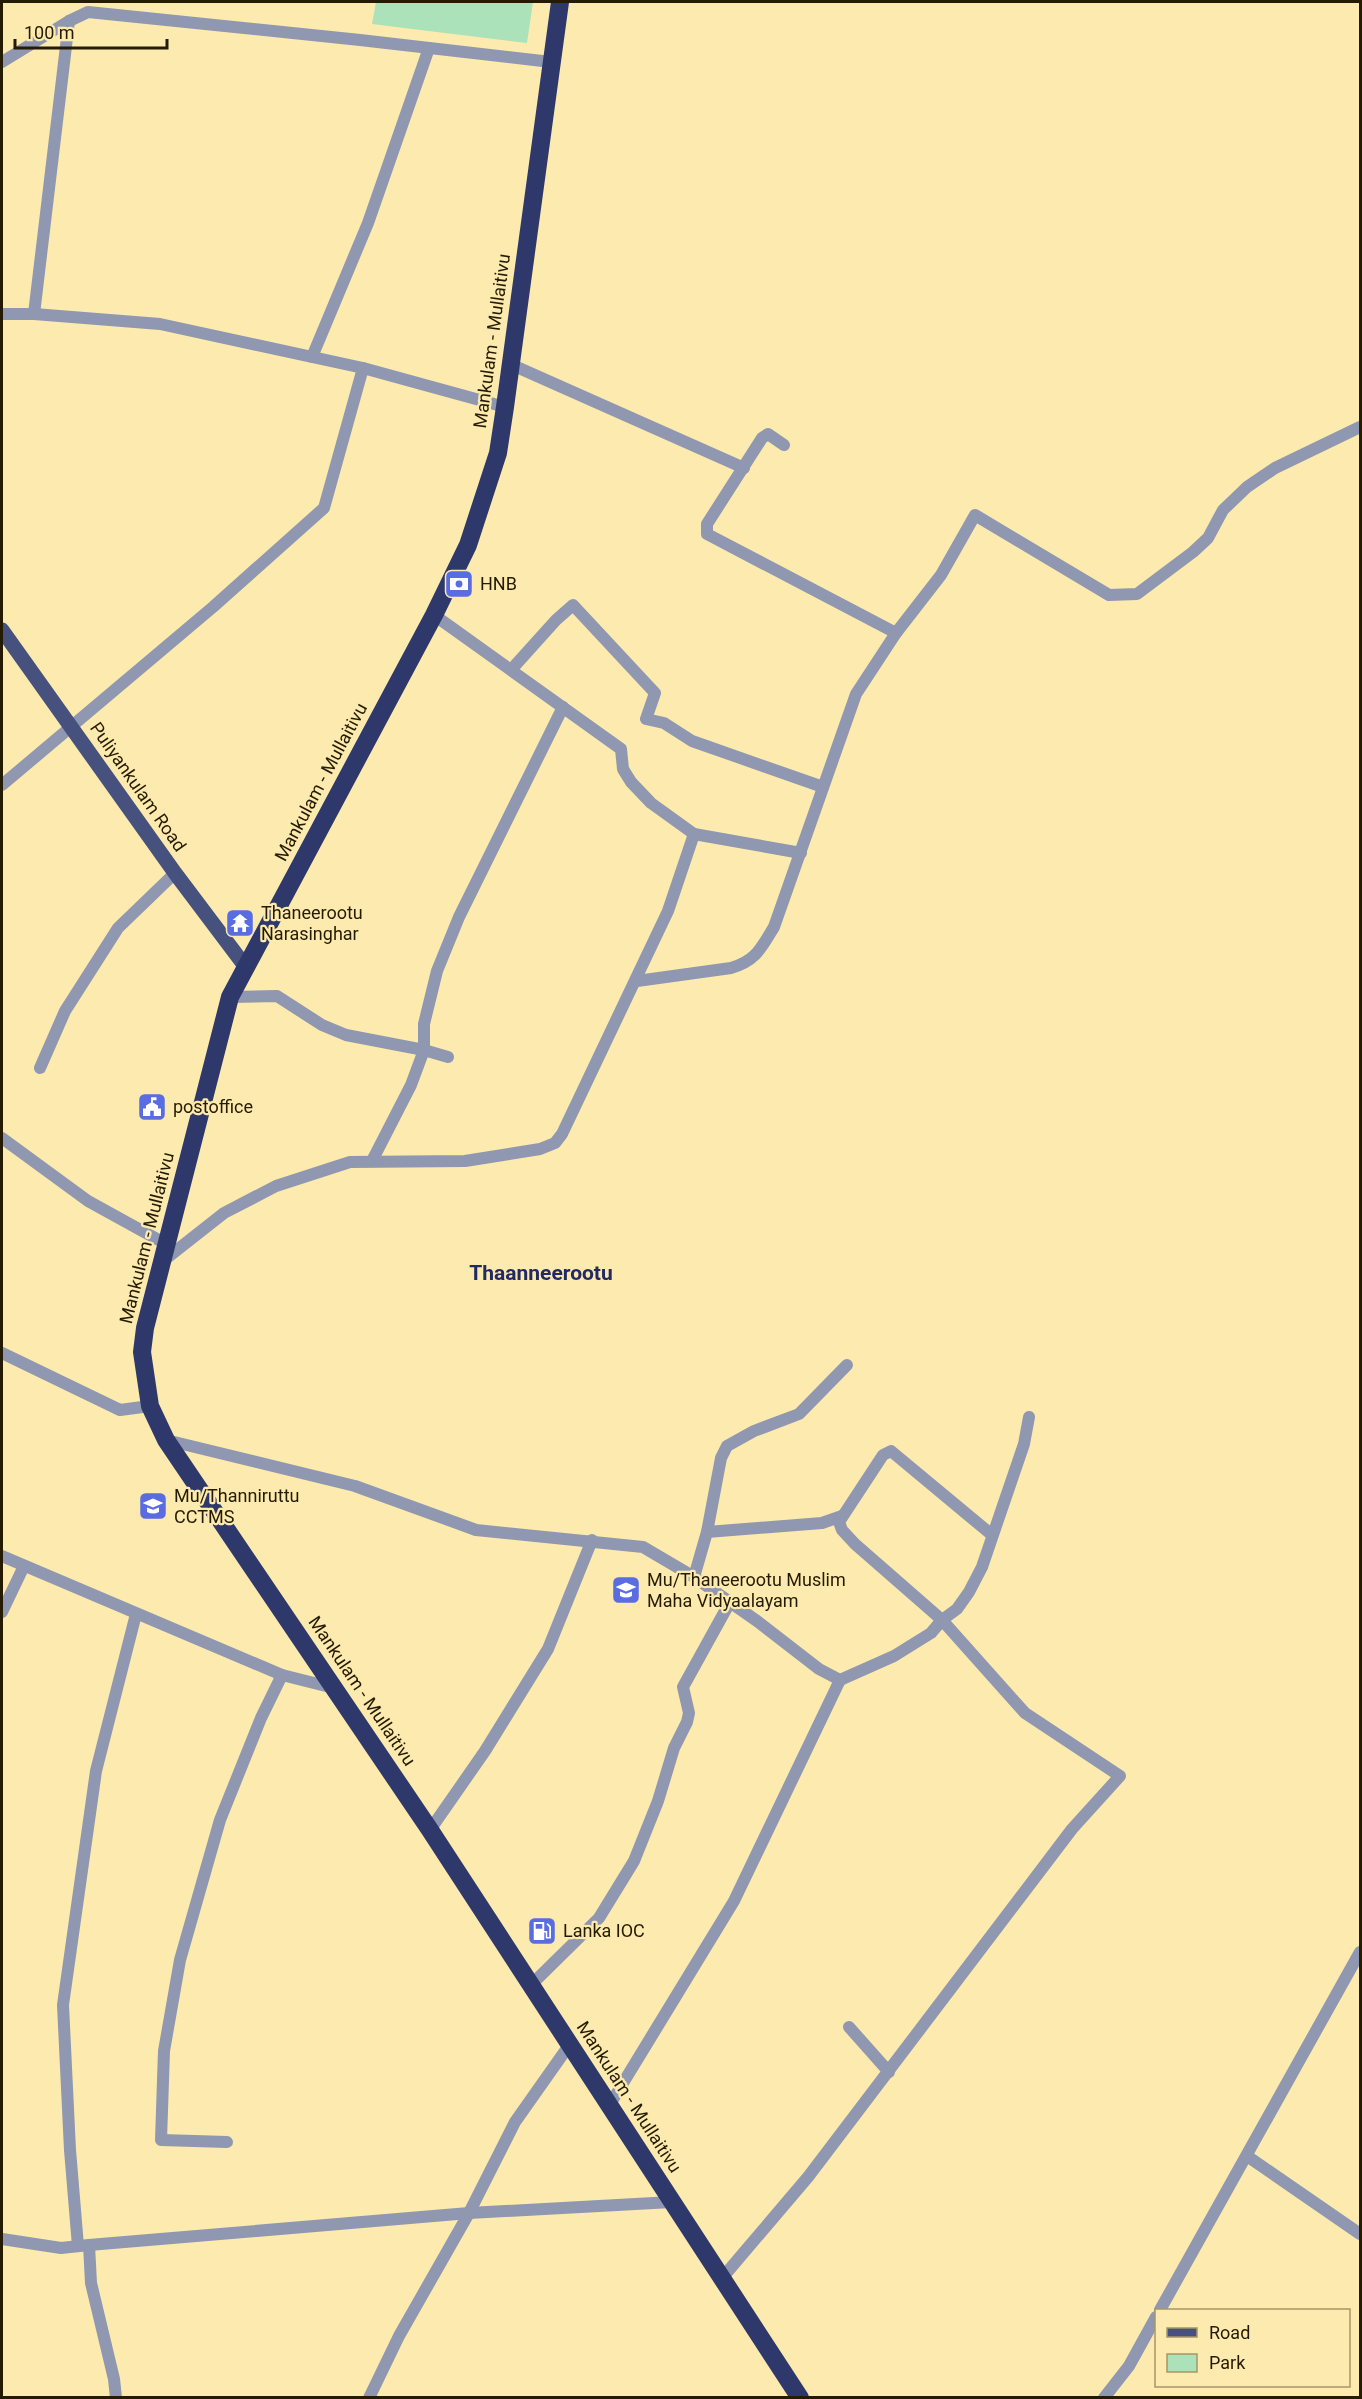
<svg xmlns="http://www.w3.org/2000/svg" width="1362" height="2399" font-family="Roboto,sans-serif">
	<style>
		.green { fill: #abe2ba }
		.lines { fill: none; stroke-linecap: round; stroke-linejoin: round }
		.minor { stroke: #8f97b1; stroke-width: 12 }
		.major { stroke: #46517e; stroke-width: 15 }
		.highway { stroke: #2e386b; stroke-width: 18 }
		.labels { text-anchor: middle; stroke-width: 4.5; stroke-linejoin: round; paint-order: stroke }
		.street-label { font-size: 18px; fill: #241b00; stroke: #fdeaae }
		.poi-label { font-size: 18px; fill: #241b00; stroke: #fdeaae; text-anchor: start }
		.quarter-label { font-size: 21px; font-weight: bold; fill: #212a62; stroke: #fdeaae }
	</style>
	<rect width="100%" height="100%" fill="#fdeaae"/>
	<path class="green" d="M 376,2 L 533,2 L 527,43 L 372,24 Z"/>
	<g class="lines">
		<g class="minor">
			<path d="M 2,62 L 69,21 L 88,12 L 360,40 L 551,62"/>
			<path d="M 2,314 L 34,314 L 160,324 L 363,368 L 505,407"/>
			<path d="M 34,314 L 69,21"/>
			<path d="M 312,357 L 368,223 L 429,48"/>
			<path d="M 510,364 L 744,468"/>
			<path d="M 784,445 L 768,434 L 762,438 L 707,524 L 707,534 L 896,633"/>
			<path d="M 434,615 L 621,749 L 623,769 L 631,782 L 651,803 L 694,834 L 801,853"/>
			<path d="M 511,670 L 556,620 L 573,605 L 655,693 L 646,719 L 664,723 L 692,741 L 823,787"/>
			<path d="M 2,785 L 213,607 L 324,508 L 363,368"/>
			<path d="M 637,981 L 731,968 C 756,961 761,948 774,927 L 856,694 L 896,633 L 941,575 L 975,515 L 1109,595 L 1137,594 L 1193,552 L 1208,538 L 1223,510 L 1247,487 L 1275,468 L 1360,427"/>
			<path d="M 230,997 L 277,996 L 322,1025 L 346,1035 L 424,1050 L 448,1057"/>
			<path d="M 40,1068 L 65,1011 L 118,928 L 175,873"/>
			<path d="M 2,1138 L 88,1201 L 166,1244"/>
			<path d="M 372,1161 L 411,1085 L 424,1050 L 424,1024 L 437,971 L 459,917 L 563,707"/>
			<path d="M 163,1261 L 224,1213 L 276,1186 L 350,1162 L 465,1161 L 540,1149 L 555,1143 L 562,1134 L 668,911 L 694,834"/>
			<path d="M 2,1353 L 120,1410 L 150,1406"/>
			<path d="M 166,1440 L 355,1486 L 476,1530 L 643,1547 L 694,1577 L 757,1621 L 819,1669 L 840,1680 L 894,1656 L 931,1633 L 942,1620 L 957,1609 L 969,1592 L 982,1567 L 1024,1444 L 1029,1417"/>
			<path d="M 707,1532 L 822,1523 L 842,1516"/>
			<path d="M 2,1556 L 282,1675 L 334,1688"/>
			<path d="M 694,1577 L 707,1532 L 721,1458 L 727,1446 L 754,1431 L 799,1414 L 847,1365"/>
			<path d="M 2,1612 L 24,1566"/>
			<path d="M 430,1830 L 485,1751 L 548,1649 L 592,1540"/>
			<path d="M 531,1985 L 599,1918 L 634,1861 L 658,1801 L 674,1748 L 687,1722 L 689,1713 L 683,1687 L 730,1602"/>
			<path d="M 849,2027 L 889,2072"/>
			<path d="M 609,2106 L 734,1901 L 840,1680"/>
			<path d="M 227,2142 L 161,2140 L 164,2051 L 180,1960 L 220,1820 L 261,1718 L 282,1675"/>
			<path d="M 1247,2156 L 1360,2234"/>
			<path d="M 2,2239 L 61,2248 L 89,2245 L 91,2283 L 114,2379 L 116,2398"/>
			<path d="M 89,2245 L 469,2213 L 672,2202"/>
			<path d="M 78,2246 L 70,2150 L 63,2005 L 96,1771 L 136,1614"/>
			<path d="M 723,2277 L 808,2177 L 1072,1829 L 1120,1776 L 1025,1713 L 942,1620 L 855,1544 L 842,1530 L 839,1522 L 883,1455 L 891,1451 L 992,1535"/>
			<path d="M 1160,2310 L 1360,1952"/>
			<path d="M 369,2398 L 399,2336 L 469,2213 L 515,2122 L 570,2044"/>
			<path d="M 1104,2398 L 1129,2366 L 1156,2317"/>
		</g>
		<path class="major" d="M 2,630 L 175,873 L 245,966"/>
		<path class="highway" d="M 560,2 L 505,407 L 498,453 L 468,545 L 434,615 L 230,997 L 145,1328 L 142,1352 L 150,1406 L 166,1440 L 430,1830 L 800,2398"/>
	</g>
	<defs>
		<g id="bank-square" transform="scale(1.5)"><rect x="-9" y="-9" width="18" height="18" rx="4" fill="#596ce2" stroke="#fdeaae"/><path d="M-6-4H6V4H-6ZM0-2.3a2.3 2.3 0 1 0 0 4.6a2.3 2.3 0 1 0 0-4.6Z" fill="#fff"/></g>
		<g id="temple-square" transform="scale(1.5)"><rect x="-9" y="-9" width="18" height="18" rx="4" fill="#596ce2" stroke="#fdeaae"/><path d="M0-6L5-2H3V0L6.5 2.5H4V6H1.5V3h-3V6H-4V2.5H-6.5L-3 0V-2H-5Z" fill="#fff"/></g>
		<g id="civic-square" transform="scale(1.5)"><rect x="-9" y="-9" width="18" height="18" rx="4" fill="#596ce2" stroke="#fdeaae"/><path d="M-.6-6.5H3V-4.5H.6V-3L4-1V1h2V6H-6V1h2V-1L-.6-3ZM-1.2 2.5V6h2.4V2.5Z" fill="#fff"/></g>
		<g id="school-square" transform="scale(1.5)"><rect x="-9" y="-9" width="18" height="18" rx="4" fill="#596ce2" stroke="#fdeaae"/><path d="M0-5L7-2L0 1L-7-2ZM-4 1L0 2.5L4 1V4Q0 6-4 4Z" fill="#fff"/></g>
		<g id="fuel-square" transform="scale(1.5)"><rect x="-9" y="-9" width="18" height="18" rx="4" fill="#596ce2" stroke="#fdeaae"/><path d="M-5.5-6h7V0h2V4h1.3V-2.5L3-4.5l.8-.8L6-3V5H2.5V1h-1V6h-7ZM-4.2-4.7v3.2H.2V-4.7Z" fill="#fff"/></g>
	</defs>
	<g fill-rule="evenodd">
		<use href="#bank-square" x="459" y="584"/>
		<use href="#temple-square" x="240" y="923"/>
		<use href="#civic-square" x="152" y="1107"/>
		<use href="#school-square" x="153" y="1506"/>
		<use href="#school-square" x="626" y="1590"/>
		<use href="#fuel-square" x="542" y="1931"/>
	</g>
	<g class="labels">
		<g class="street-label">
			<text transform="translate(492 341) rotate(-82)" y="6">Mankulam - Mullaitivu</text>
			<text transform="translate(321 782) rotate(-62)" y="6">Mankulam - Mullaitivu</text>
			<text transform="translate(138 787) rotate(55)" y="6">Puliyankulam Road</text>
			<text transform="translate(147 1238) rotate(-76)" y="6">Mankulam - Mullaitivu</text>
			<text transform="translate(362 1691) rotate(56)" y="6">Mankulam - Mullaitivu</text>
			<text transform="translate(629 2097) rotate(57)" y="6">Mankulam - Mullaitivu</text>
		</g>
		<g class="poi-label">
			<text x="480" y="590">HNB</text>
			<text x="261" y="919">Thaneerootu<tspan x="261" dy="21">Narasinghar</tspan></text>
			<text x="173" y="1113">postoffice</text>
			<text x="174" y="1502">Mu/Thanniruttu<tspan x="174" dy="21">CCTMS</tspan></text>
			<text x="647" y="1586">Mu/Thaneerootu Muslim<tspan x="647" dy="21">Maha Vidyaalayam</tspan></text>
			<text x="563" y="1937">Lanka IOC</text>
		</g>
		<g class="quarter-label">
			<text x="541" y="1280">Thaanneerootu</text>
		</g>
	</g>
	<rect width="1362" height="2399" fill="none" stroke="#241b00" stroke-width="6"/>
	<rect x="1155" y="2309" width="195" height="78" fill="#fdeaae" stroke="#a69768" stroke-width="1.5"/>
	<rect x="1167" y="2328" width="30" height="9" fill="#46517e" stroke="#a69768" stroke-width="1.5"/>
	<text x="1209" y="2339" font-size="18" fill="#241b00">Road</text>
	<rect x="1167" y="2354" width="30" height="18" fill="#abe2ba" stroke="#a69768" stroke-width="1.5"/>
	<text x="1209" y="2369" font-size="18" fill="#241b00">Park</text>
	<path d="M15 39v9h152v-9" fill="none" stroke="#241b00" stroke-width="3"/>
	<text x="24" y="39" font-size="18" fill="#241b00" stroke="#fdeaae" stroke-width="4.5" paint-order="stroke">100 m</text>
</svg>
